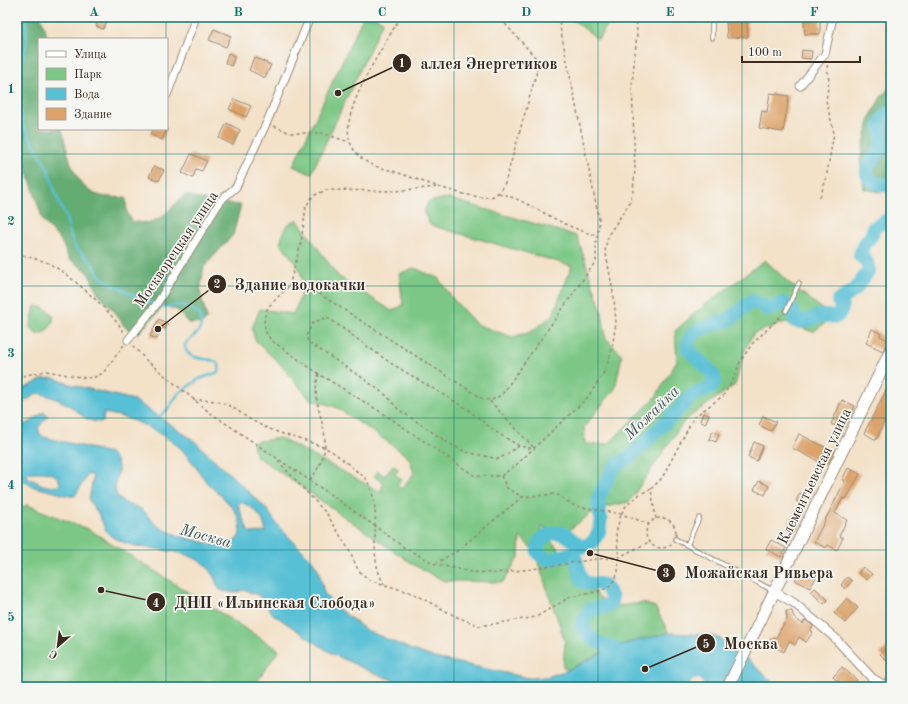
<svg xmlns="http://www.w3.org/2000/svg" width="908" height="704" font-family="'Old Standard TT',serif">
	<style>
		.green { fill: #7bc785; stroke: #5b7852 }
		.forest { fill: #64ac72; stroke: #506b48 }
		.water { fill: #58c0d5; stroke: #4a757a; fill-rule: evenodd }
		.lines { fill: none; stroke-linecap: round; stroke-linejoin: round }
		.stream { stroke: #58c0d5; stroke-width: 2.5 }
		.river { stroke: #58c0d5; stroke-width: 14 }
		.building { fill: #dca269 }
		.service-casing { stroke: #978673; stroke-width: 5.5 }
		.minor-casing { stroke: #978673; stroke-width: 9 }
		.tertiary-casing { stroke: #978673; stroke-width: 10 }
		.primary-casing { stroke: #978673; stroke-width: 13 }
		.path { stroke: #978673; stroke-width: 1.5; stroke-dasharray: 3 3; stroke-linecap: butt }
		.service { stroke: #fff; stroke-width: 3.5 }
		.minor { stroke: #fff; stroke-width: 7 }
		.tertiary { stroke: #fff; stroke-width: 8 }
		.primary { stroke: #fff; stroke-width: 11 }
		.grid { fill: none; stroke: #0f766e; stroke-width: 1; stroke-opacity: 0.55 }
		.labels { text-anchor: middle; stroke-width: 3.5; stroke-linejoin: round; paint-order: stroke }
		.street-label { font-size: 15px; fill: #3b2a1e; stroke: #f6f6f2 }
		.water-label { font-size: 16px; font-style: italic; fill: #445755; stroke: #f6f6f2 }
		.leader { fill: none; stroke: #3b2a1e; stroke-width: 1.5 }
		.callout-dot { fill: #3b2a1e; stroke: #f6f6f2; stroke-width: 1.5 }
		.mark-label { font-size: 12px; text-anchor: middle; font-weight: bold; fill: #fff }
		.callout-label { font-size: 16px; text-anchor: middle; font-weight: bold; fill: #3b2a1e; stroke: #f6f6f2; stroke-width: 3.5; stroke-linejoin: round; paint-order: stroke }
		.neatline { fill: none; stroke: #0f766e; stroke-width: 1.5 }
		.grid-label { font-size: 13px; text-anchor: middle; font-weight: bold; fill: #0f766e }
	</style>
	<rect width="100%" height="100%" fill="#f6f6f2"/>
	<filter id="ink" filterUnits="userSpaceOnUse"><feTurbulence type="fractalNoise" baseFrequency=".025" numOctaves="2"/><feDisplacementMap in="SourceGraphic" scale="8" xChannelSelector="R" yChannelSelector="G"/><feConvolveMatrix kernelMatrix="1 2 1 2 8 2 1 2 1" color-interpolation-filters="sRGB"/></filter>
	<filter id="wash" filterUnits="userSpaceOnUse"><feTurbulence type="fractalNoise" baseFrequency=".012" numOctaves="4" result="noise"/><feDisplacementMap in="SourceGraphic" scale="16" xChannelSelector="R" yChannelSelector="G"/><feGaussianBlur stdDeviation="0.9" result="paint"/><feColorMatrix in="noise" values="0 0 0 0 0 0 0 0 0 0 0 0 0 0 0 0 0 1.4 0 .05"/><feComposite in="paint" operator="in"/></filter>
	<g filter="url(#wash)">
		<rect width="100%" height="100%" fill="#f3e1c8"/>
		<g class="green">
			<path d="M 363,17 L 374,17 L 383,21 L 311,174 L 293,166 Z"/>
			<path d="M 575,17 L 605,17 L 611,21 L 598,39 L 573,20 Z"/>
			<path d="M 447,198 L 577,236 L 602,312 L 606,338 L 622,355 L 615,389 L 584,427 L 585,444 L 608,444 L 655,398 L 677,361 L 675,331 L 696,312 L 765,260 L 789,283 L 833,317 L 813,332 L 786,322 L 754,333 L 744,352 L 735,385 L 685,420 L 629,502 L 596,509 L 568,531 L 540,527 L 598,597 L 617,606 L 643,603 L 655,607 L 669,633 L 613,647 L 568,670 L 563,667 L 565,641 L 534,551 L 520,537 L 519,557 L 503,582 L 444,581 L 414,565 L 255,455 L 253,442 L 280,438 L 383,493 L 381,488 L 384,484 L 374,476 L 378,471 L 384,476 L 393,465 L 399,470 L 395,474 L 402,480 L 397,485 L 401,489 L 414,473 L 409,458 L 395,447 L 336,407 L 310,399 L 278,362 L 255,340 L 252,328 L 260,309 L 293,314 C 310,279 303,271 280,243 L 286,226 L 297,219 L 338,276 L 392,311 L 403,305 L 399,274 L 414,268 L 438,278 L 453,299 L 476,324 L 512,337 L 531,332 L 553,315 L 572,266 L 430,225 L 424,213 L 428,202 Z"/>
			<path d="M 35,306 C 43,306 50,311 54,317 L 51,326 L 42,334 L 36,334 L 30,328 Z"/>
			<path d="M 27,505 L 90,530 L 279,650 L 253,687 L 17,687 L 17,510 Z"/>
		</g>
		<g class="forest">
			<path d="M 17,17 L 41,17 L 48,39 L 39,39 L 39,129 L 62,129 C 67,150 73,185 95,194 C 105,198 116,197 126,198 L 127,213 L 133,222 L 150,223 L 163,216 L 185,195 L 212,202 L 241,205 L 233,235 L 204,267 L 200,291 L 207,319 L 202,324 L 188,323 L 177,310 L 164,306 L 138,334 L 124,326 L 115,312 L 98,293 L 87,271 L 69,259 L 61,241 L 43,221 L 23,157 L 17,150 Z"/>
			<path d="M 891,86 L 891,183 L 881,192 L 864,189 L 860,160 L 870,117 L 881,97 Z"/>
		</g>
		<path class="water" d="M 53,378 L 73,385 L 134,400 L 192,439 L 266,508 L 279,527 L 313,561 L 319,571 L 324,593 L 336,607 L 366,630 L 412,650 L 435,658 L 529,678 L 546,677 L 568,670 L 613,647 L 639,640 L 669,633 L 709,635 L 727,641 L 778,687 L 704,687 L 704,683 L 699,678 L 693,680 L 686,687 L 412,687 L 371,672 L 331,653 L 274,615 L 258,595 L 243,590 L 235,593 L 220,590 C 215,583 215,575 209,569 C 185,542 140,556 111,536 C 104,531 103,522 99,515 C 96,510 92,505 89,500 L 93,477 L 91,475 L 88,474 L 75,496 L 70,496 L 31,486 L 25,481 L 17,480 L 17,422 C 30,429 34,416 45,412 L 48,416 L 38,428 L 40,434 L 44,437 L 110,453 C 128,471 109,479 117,495 C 122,505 133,505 141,509 C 148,514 151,522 158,526 C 177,538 199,540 220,546 C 247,544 244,521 230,505 C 224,497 215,491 208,484 C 199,473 192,460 182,450 C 177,444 167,438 160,434 C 143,423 123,416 104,413 L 103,422 C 86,422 86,418 73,408 C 63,401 50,396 38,393 L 17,406 L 17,392 L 43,379 ZM 31,472 C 42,472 59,470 60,485 C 50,490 34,482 26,475 ZM 241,502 C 255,509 263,515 266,532 L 250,533 L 248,531 L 238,505 Z"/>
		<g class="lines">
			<path class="stream" d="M 26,17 L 27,41 L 18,83 L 22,123 L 48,169 L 59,203 L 66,216 L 69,232 L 75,247 L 91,262 L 101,277 L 112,284 L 143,300 L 156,305 L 165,307 L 184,305 L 199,313 C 210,341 173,337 189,354 C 198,363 223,354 219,372 L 199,379 L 179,393 L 167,410 L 159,417"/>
			<g class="river">
				<path d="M 891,112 L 887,114 L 881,122 C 880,131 884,141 880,150 C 877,156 872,160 869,165 C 860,181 881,185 891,186"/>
				<path d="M 618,664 L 613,647 C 601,646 585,637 582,624 L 590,609 L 605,607 L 611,602 L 612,598 L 605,585 C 597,582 590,586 582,581 L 576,559 L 568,554 C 554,557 552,566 538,553 C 536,538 550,530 564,534 C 571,537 575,544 583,547 L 593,542 L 599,532 L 601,518 L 598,507 L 599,496 L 614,467 L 631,456 L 693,395 L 712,387 L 715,380 L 711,372 L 688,349 C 684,326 720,326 733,317 C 740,312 744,306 752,301 L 763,305 L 768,310 L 783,303 C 792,307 794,311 795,321 C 805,324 812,317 821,316 C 827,315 832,318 838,316 L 842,308 L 838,301 L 855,290 L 869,270 L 867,262 L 860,255 L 864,244 L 872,235 L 873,228 L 891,218"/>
			</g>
		</g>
		<g id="blocks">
			<g class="building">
				<path d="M 99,18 L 107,21 L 103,29 L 96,26 Z"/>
				<path d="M 726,18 L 747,18 L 748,37 L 727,38 Z"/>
				<path d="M 820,19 L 820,34 L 805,34 L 804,20 Z"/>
				<path d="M 214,29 L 231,36 L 226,47 L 209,40 Z"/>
				<path d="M 802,50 L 812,51 L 811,59 L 801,58 Z"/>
				<path d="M 228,53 L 235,56 L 231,66 L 225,63 Z"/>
				<path d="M 254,57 L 271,65 L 265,78 L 249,70 Z"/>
				<path d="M 770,93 L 789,96 L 783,132 L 759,128 L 762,111 L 767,112 Z"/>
				<path d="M 234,99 L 251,106 L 246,117 L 229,109 Z"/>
				<path d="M 227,123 L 240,130 L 233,145 L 219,138 Z"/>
				<path d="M 153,129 L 167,129 L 162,140 L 150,134 Z"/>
				<path d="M 191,154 L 207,161 L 202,171 L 196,169 L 193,178 L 182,173 Z"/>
				<path d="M 154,166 L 164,170 L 159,181 L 149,177 Z"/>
				<path d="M 159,319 L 168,324 L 165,329 L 162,328 L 157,339 L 150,336 Z"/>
				<path d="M 872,329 L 881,334 L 880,336 L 888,340 L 883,351 L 866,343 Z"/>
				<path d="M 891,381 L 891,408 L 876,440 L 864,433 Z"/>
				<path d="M 842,400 L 855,406 L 843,430 L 831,424 Z"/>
				<path d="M 703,413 L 709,415 L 705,424 L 700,421 Z"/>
				<path d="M 763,416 L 776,422 L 771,431 L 759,425 Z"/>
				<path d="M 713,431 L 719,434 L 716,442 L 709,439 Z"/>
				<path d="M 799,434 L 833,451 L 826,465 L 792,448 Z"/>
				<path d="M 754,442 L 763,446 L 757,461 L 748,457 Z"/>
				<path d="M 848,468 L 860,474 L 846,499 L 843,498 L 835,513 L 847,520 L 839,536 L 843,538 L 837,550 L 828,545 L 826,548 L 814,542 L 845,481 L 842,480 Z"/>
				<path d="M 759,481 L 769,486 L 765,495 L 754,490 Z"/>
				<path d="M 800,493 L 810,497 L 806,505 L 796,501 Z"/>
				<path d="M 792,516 L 799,520 L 793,533 L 786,529 Z"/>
				<path d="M 771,540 L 786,548 L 781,557 L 766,549 Z"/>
				<path d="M 863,567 L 872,574 L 867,580 L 858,573 Z"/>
				<path d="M 802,568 L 817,576 L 810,588 L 795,580 Z"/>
				<path d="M 847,577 L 852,581 L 845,589 L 841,585 Z"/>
				<path d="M 815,588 L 828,600 L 824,604 L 811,592 Z"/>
				<path d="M 847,598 L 858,608 L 845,623 L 834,613 Z"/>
				<path d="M 786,611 L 792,611 L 794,618 L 803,624 L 805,620 L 810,623 L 813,626 L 811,630 L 813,632 L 806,642 L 799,637 L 795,645 L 789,641 L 784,652 L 768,644 L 772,637 L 775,639 L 787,619 Z"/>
				<path d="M 891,643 L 891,665 L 880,654 Z"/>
				<path d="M 842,667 L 857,680 L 850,687 L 844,687 L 833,677 Z"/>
			</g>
		</g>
	</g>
	<g filter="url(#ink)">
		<use href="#blocks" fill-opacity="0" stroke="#978673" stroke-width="1"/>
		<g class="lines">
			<g class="service-casing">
				<g id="service">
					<path d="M 712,17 L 712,38"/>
					<path d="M 786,311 L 799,283"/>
					<path d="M 675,539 L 772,590"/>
					<path d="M 687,545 L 699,518"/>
				</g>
			</g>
			<g class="minor-casing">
				<g id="minor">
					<path d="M 800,86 L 825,54 L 833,17"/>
					<path d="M 167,95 L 196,17"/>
					<path d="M 128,340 L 156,305 L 221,200 L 236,187 L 267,122 L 310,17"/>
				</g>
			</g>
			<g class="tertiary-casing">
				<path id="tertiary" d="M 775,592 L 794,603 L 834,637 L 872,678 L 882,684 L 891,685"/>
			</g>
			<g class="primary-casing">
				<path id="primary" d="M 728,687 L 891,350"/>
			</g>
			<g class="path">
				<path d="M 400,17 C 385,46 339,110 350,142 C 353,151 361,159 370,164 C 378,168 388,169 396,172 C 416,179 471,200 490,197 C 498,196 501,188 505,183 L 537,71 L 535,57 L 499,17"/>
				<path d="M 558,17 L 599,219 L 599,227 L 596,242 L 596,261 L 503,393 C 496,399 492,401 483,399 L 307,286 L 289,286 L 268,307 L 264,318 L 265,331 L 271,340 L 319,374 L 384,414 L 475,476 L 501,476 L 516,465 L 588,397 L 604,372 L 611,354 L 616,323 L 614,298 L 605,248 L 609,234 L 629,204 L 633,191 L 635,170 L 632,84 L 637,34 L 636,17"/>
				<path d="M 274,126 L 290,133 L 322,133 L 349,142"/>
				<path d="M 499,193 C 533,202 563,229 597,235"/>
				<path d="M 820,197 L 826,179 L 834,133 L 826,100 L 829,81 L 827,64"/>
				<path d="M 17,254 C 28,257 40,259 50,264 C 68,273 116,315 124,333"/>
				<path d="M 289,286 L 301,243 L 306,206 L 313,196 L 326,190 L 394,191 L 438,187"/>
				<path d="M 133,346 L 146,360 L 209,412 L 340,501 L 405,548 L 435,564 L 471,572 L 495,573 L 532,569 L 596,559 L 619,557 L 649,542"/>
				<path d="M 17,377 L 46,371 L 86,378 L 95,377 L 103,373 L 124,345"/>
				<path d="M 193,400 C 204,400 213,400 223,403 C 234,406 244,417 255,422 C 276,434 300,438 323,447 C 334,451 344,461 353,468 C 357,472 364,476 367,480 C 385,513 365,552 384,584"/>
				<path d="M 490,401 L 535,449"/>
				<path d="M 519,446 L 496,432 L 467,409 L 389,362 L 327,317 L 313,323 L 306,336 L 308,342 L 364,379 L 387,396 L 398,409 L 450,444 L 466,452 L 499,459 L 519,446 L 535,449"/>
				<path d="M 278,461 L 327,514 L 349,550 L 358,570 L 369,580 L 412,593 L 457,617 L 480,626 L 536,617 L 570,597 L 596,592 L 608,588 L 615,579 L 618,572 L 619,557 L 616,533 L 621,514 L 626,506 L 640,494 L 651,489 L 656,519"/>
				<path d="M 501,476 L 507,488 L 522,497 L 556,494 L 575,506 L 621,514 L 649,524"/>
				<path d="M 310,480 C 345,436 306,413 319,374"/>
				<path d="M 651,489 L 662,478 L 694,417 L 723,396 L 734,378 L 740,362 L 752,344 L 783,314"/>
				<circle cx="661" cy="533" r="15"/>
				<path d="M 435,564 L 457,551 L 522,497"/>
			</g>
			<use href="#service" class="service"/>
			<use href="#minor" class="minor"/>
			<use href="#tertiary" class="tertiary"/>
			<use href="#primary" class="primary"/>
		</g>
	</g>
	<path class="grid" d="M 166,17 L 166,39M 310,17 L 310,687M 454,17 L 454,687M 598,17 L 598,687M 742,17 L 742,687M 166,129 L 166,687M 17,154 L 891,154M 17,286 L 891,286M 17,418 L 891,418M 17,550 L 891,550"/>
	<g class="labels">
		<g class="street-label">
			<text transform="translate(176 249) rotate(-56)" y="5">Москворецкая улица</text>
			<text transform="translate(814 476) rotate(-64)" y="5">Клементьевская улица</text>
		</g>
		<g class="water-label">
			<text transform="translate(651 412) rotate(-44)" y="6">Можайка</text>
			<text transform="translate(206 535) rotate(15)" y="6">Москва</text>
		</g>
	</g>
	<path class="leader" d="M338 93L402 63M158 329L217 284M590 553L666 573M101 590L156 602M645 669L706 643"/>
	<g class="callout-dot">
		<circle cx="338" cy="93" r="4"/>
		<circle cx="158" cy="329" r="4"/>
		<circle cx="590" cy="553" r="4"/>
		<circle cx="101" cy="590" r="4"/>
		<circle cx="645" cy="669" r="4"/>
		<circle cx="402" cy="63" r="10"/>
		<circle cx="217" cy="284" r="10"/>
		<circle cx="666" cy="573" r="10"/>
		<circle cx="156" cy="602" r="10"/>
		<circle cx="706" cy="643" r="10"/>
	</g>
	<g class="mark-label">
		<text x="402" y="67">1</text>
		<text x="217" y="288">2</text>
		<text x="666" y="577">3</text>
		<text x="156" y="607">4</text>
		<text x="706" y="648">5</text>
	</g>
	<g class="callout-label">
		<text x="489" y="69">аллея Энергетиков</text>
		<text x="300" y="290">Здание водокачки</text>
		<text x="759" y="578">Можайская Ривьера</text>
		<text x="275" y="608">ДНП «Ильинская Слобода»</text>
		<text x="751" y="649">Москва</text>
	</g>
	<rect width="908" height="704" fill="none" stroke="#f6f6f2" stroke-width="44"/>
	<rect x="38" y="38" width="130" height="92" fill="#f6f6f2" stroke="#aba49d"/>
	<rect x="46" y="51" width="20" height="6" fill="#ffffff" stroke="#aba49d"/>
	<text x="74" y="58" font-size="12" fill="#3b2a1e">Улица</text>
	<rect x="46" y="68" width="20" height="12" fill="#7bc785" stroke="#aba49d"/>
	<text x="74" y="78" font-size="12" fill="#3b2a1e">Парк</text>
	<rect x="46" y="88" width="20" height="12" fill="#58c0d5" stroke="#aba49d"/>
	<text x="74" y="98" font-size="12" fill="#3b2a1e">Вода</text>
	<rect x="46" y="108" width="20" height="12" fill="#dca269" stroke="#aba49d"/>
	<text x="74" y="118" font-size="12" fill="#3b2a1e">Здание</text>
	<g transform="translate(58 646) rotate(208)" stroke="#f6f6f2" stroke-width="3" paint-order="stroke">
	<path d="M0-3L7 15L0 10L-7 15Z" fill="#3b2a1e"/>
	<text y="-6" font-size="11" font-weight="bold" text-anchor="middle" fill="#3b2a1e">С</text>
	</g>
	<path d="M742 56v6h118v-6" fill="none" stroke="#3b2a1e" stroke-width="2"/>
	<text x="748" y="56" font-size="12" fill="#3b2a1e" stroke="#f6f6f2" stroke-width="3" paint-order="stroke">100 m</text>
	<rect x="22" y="22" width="864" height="660" class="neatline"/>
	<g class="grid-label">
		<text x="94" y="16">A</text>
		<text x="238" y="16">B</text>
		<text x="382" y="16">C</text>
		<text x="526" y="16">D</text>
		<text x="670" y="16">E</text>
		<text x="814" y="16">F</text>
		<text x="11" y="93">1</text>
		<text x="11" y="225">2</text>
		<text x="11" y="357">3</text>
		<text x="11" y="489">4</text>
		<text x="11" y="621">5</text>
	</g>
</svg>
